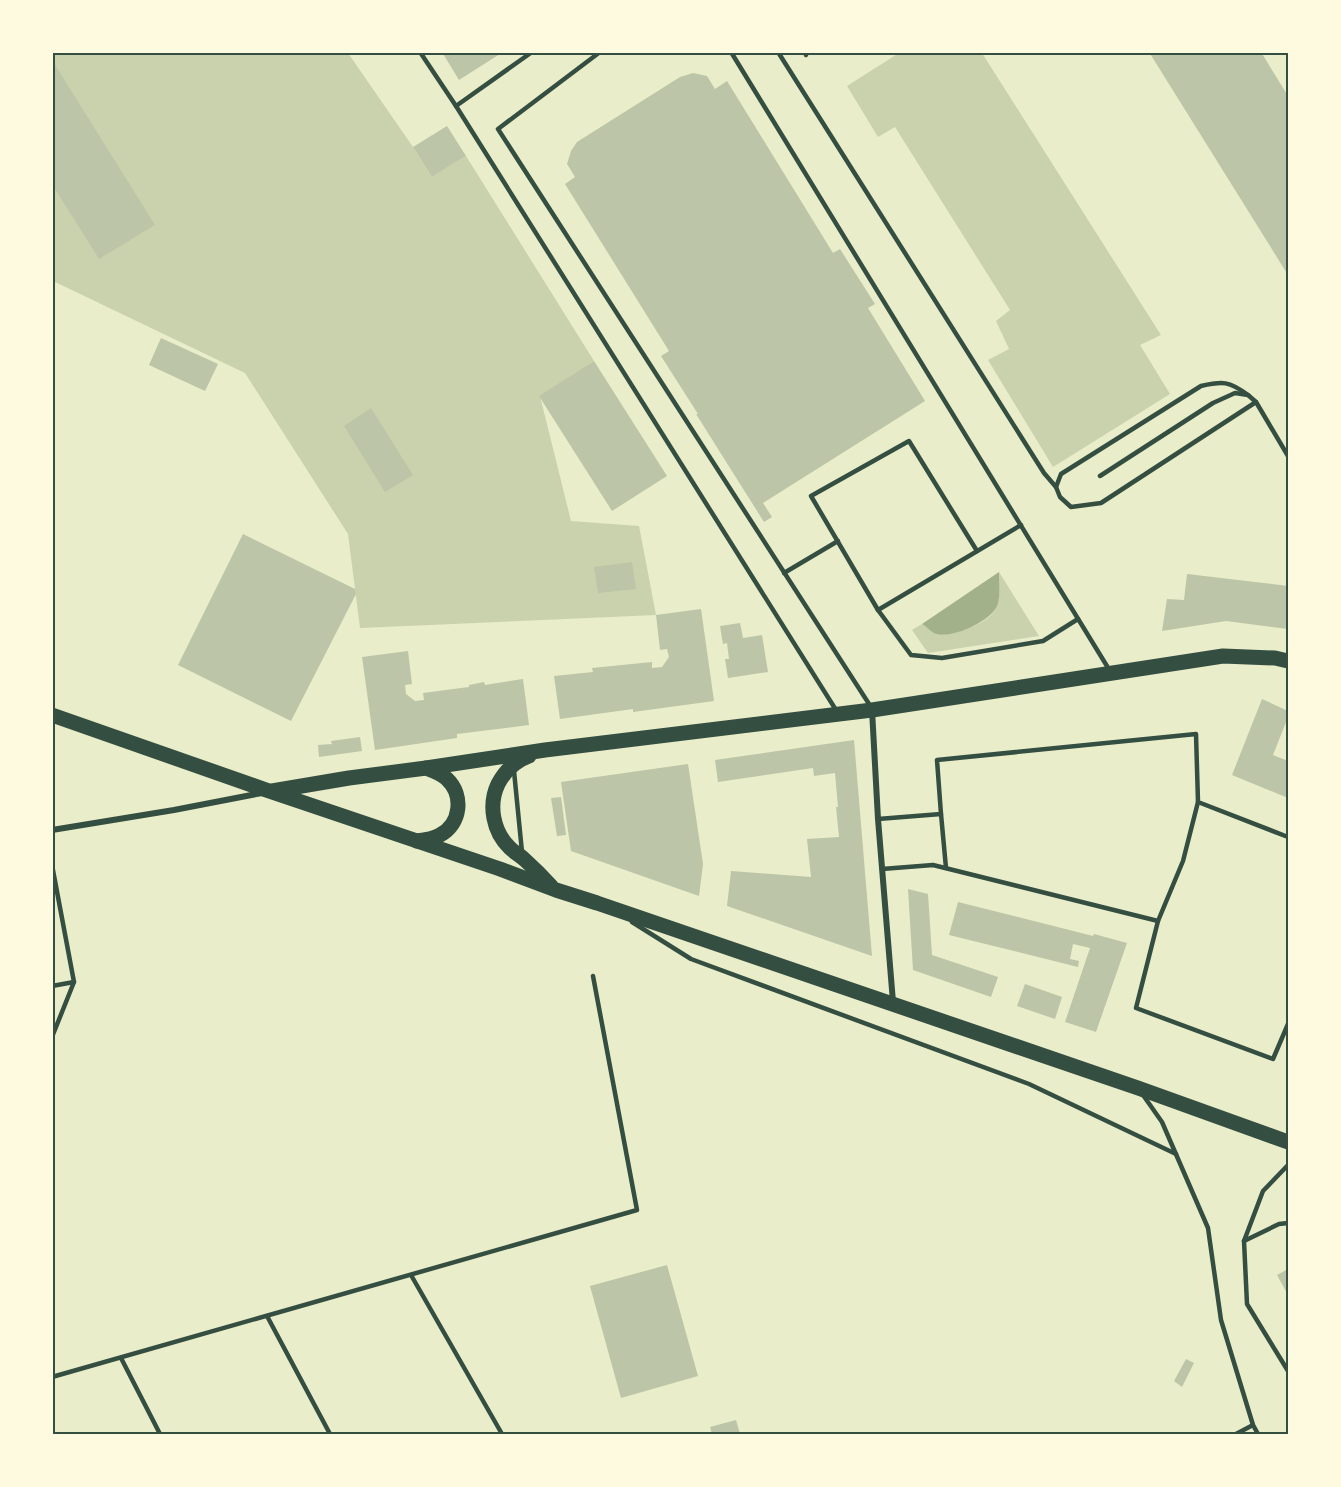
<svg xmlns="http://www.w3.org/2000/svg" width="1341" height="1487" font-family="Poppins,sans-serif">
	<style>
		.green { fill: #cad2ad }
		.water { fill: #a3b18a }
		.building { fill: #bcc5a7 }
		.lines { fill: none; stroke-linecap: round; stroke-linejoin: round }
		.service { stroke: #344e41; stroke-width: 4.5 }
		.minor { stroke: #344e41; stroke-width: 6 }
		.primary { stroke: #344e41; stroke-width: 15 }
		.neatline { fill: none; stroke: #344e41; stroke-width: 2 }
	</style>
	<rect width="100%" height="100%" fill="#e9edc9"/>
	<g class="green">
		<path d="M 52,53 L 348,53 L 413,147 L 432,177 L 466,156 L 594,361 L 540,396 L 571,521 L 639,526 L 656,615 L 360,628 L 348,534 L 245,373 L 53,281 Z"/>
		<path d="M 899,53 L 982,53 L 1161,335 L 1140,345 L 1170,394 L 1053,467 L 988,360 L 1009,349 L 996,321 L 1010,310 L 895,127 L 878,137 L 847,86 Z"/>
		<path d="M 999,572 L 1039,636 L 928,653 L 912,630 L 922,624 L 935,633 C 956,630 988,629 997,605 C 1001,595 999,583 999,572 Z"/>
	</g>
	<path class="water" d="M 999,572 C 999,583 1001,596 997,606 C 990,622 950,640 934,633 C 930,631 926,626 922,624 Z"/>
	<g class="building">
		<path d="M 442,52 L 503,52 L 459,80 Z"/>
		<path d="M 1149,52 L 1261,52 L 1288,96 L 1288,275 Z"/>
		<path d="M 52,60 L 155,225 L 99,259 L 52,184 Z"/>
		<path d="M 693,73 L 707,76 L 715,89 L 727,81 L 833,253 L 840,249 L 875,304 L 868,308 L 925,401 L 763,503 L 772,517 L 764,522 L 696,414 L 698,414 L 661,356 L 669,351 L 565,184 L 575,177 L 567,164 L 571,151 L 577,142 L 680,77 Z"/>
		<path d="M 447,126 L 466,156 L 432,177 L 413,147 Z"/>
		<path d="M 161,338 L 218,364 L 205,391 L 149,365 Z"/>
		<path d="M 594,361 L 667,476 L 612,511 L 539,396 Z"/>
		<path d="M 371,408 L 413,475 L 385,492 L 344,426 Z"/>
		<path d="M 243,534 L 355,589 L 356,594 L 291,721 L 178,665 Z"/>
		<path d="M 632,562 L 636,589 L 598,593 L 594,567 Z"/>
		<path d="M 1187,574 L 1288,586 L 1288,629 L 1226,621 L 1162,631 L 1167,599 L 1184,600 Z"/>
		<path d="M 701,609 L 714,701 L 633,712 L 633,709 L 560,719 L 554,676 L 593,672 L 592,668 L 652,662 L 652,668 L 662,667 L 669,657 L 667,649 L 660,650 L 656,615 Z"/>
		<path d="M 740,623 L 743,638 L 762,635 L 768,672 L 728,678 L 725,659 L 729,659 L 727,643 L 723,644 L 720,626 Z"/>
		<path d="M 408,651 L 412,684 L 405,685 L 406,694 L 415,701 L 424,700 L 423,693 L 469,687 L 469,685 L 484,682 L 485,685 L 523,679 L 529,725 L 457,734 L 457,738 L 375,750 L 362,657 Z"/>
		<path d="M 1262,699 L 1288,711 L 1288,717 L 1273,755 L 1288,761 L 1288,798 L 1232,775 Z"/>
		<path d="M 360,737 L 362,751 L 319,757 L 318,745 L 332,744 L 331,741 Z"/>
		<path d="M 854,740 L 872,956 L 727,906 L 731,871 L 811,877 L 807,839 L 839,837 L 836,807 L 838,807 L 835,773 L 814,776 L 813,768 L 718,782 L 715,760 Z"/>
		<path d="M 688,764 L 703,864 L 699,896 L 571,851 L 561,782 Z"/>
		<path d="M 561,797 L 566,835 L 557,836 L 551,798 Z"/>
		<path d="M 908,889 L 928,894 L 932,955 L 998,977 L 991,997 L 913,970 Z"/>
		<path d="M 958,902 L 1093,936 L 1094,934 L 1127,943 L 1096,1032 L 1065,1022 L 1090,948 L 1073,944 L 1070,959 L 1079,961 L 1078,967 L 949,935 Z"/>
		<path d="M 1025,984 L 1062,997 L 1055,1019 L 1017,1006 Z"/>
		<path d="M 667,1265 L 698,1376 L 621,1398 L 590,1286 Z"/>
		<path d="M 1288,1269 L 1288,1295 L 1277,1275 Z"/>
		<path d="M 1186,1359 L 1194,1363 L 1182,1387 L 1174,1381 Z"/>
		<path d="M 736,1420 L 740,1434 L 712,1434 L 710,1427 Z"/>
	</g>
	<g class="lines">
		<g class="service">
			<path d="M 420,52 L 456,106"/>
			<path d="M 532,52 L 456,106 L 836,710"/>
			<path d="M 600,52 L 498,129 L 871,707"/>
			<path d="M 731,52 L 1110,671"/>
			<path d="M 778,52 L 1044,473 L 1056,487"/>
			<path d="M 805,52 L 806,55"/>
			<path d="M 1248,395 C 1229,381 1223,381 1201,386 L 1061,474 L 1056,487 L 1060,497 L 1071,507 L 1101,503 L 1256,402"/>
			<path d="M 1100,476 L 1213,403 L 1235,393 L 1248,395 L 1256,402 L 1288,456"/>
			<path d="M 977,551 L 909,441 L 811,496 L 878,610 L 911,655 L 942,658 L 1043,641 L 1078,619"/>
			<path d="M 784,573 L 838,541"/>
			<path d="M 878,610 L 1021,525"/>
			<path d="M 514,771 L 522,852"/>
			<path d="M 941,814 L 946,868"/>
			<path d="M 878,819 L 941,814 L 937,760 L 1196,734 L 1198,802 L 1288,837"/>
			<path d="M 52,865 L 74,982"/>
			<path d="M 882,869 L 933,865 L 1158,921 L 1136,1008 L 1273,1059 L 1288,1024"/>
			<path d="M 1158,921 L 1183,861 L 1198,802"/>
			<path d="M 632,922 L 691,959 L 1029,1084 L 1176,1154"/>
			<path d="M 52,986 L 74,982 L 52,1037"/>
			<path d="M 1143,1095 L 1162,1122 L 1208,1228 L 1221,1320 L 1253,1425 L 1258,1434"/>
			<path d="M 1288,1165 L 1263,1191 L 1244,1241 L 1247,1304 L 1288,1371"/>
			<path d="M 1244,1241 L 1279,1224 L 1288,1223"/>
			<path d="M 411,1275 L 502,1434"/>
			<path d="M 267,1316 L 330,1434"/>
			<path d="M 121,1358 L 160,1434"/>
			<path d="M 52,1377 C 248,1322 442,1264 637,1210 L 593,976"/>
			<path d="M 1236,1434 L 1253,1425"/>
		</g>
		<g class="minor">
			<path d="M 872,710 L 878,819 L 893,1002"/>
			<path d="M 52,830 L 174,810 L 262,793"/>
		</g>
		<g class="primary">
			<path d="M 52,715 L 269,791 L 500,869 L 556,890 L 597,903 L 1138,1088 L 1288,1142"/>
			<path d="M 529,756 C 515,761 505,771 498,784 C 488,805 493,832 510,848 C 515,853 520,855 525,860 C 534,868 543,877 551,886"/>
			<path d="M 272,791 L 349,778 L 426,768 L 545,750 L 872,710 L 1223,656 L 1275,658 L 1288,661"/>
			<path d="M 417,841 C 425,840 433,839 440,835 C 461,824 464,795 447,779 C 441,773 434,771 426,768"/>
		</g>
	</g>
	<rect width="1341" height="1487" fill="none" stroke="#fefae0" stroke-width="108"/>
	<rect x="54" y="54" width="1233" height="1379" class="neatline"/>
</svg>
